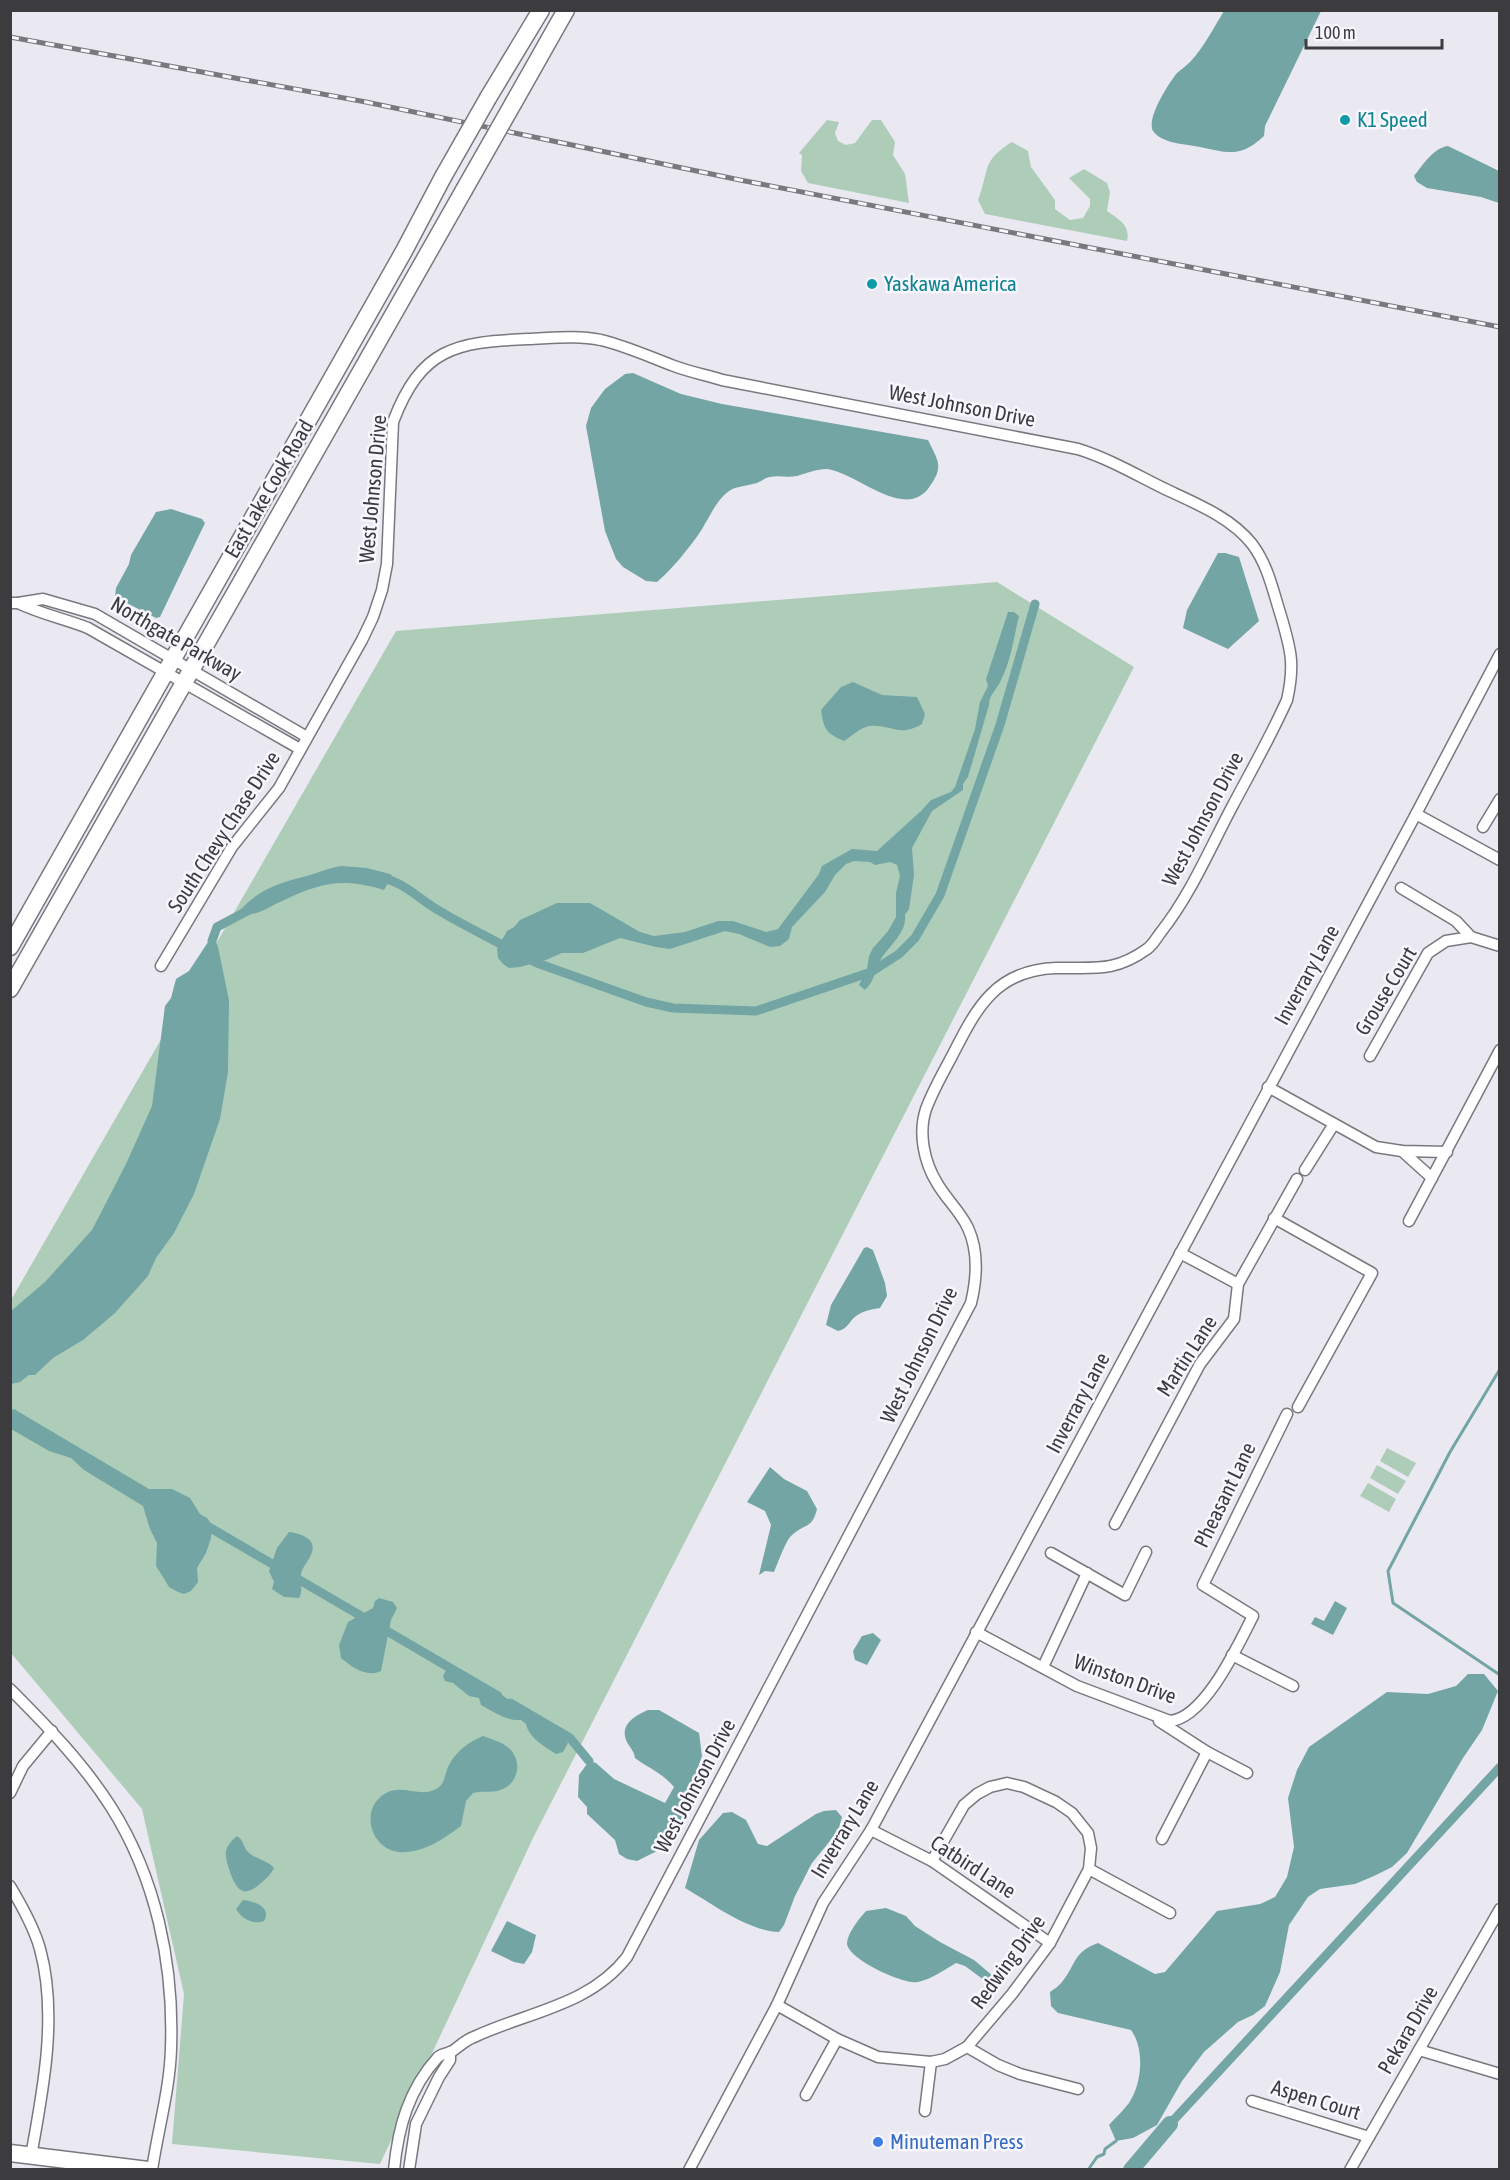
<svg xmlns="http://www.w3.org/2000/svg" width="1510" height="2180" font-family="'Asap Condensed',sans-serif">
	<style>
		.green { fill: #aecdb9 }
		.water { fill: #73a5a5 }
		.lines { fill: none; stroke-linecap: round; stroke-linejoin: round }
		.stream { stroke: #73a5a5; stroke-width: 3 }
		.canal { stroke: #73a5a5; stroke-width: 9 }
		.river { stroke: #73a5a5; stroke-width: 16 }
		.minor-casing { stroke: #79787f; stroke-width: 13 }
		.primary-casing { stroke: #79787f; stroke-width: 19 }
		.minor { stroke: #fff; stroke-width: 10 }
		.primary { stroke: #fff; stroke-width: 16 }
		.rail-casing { stroke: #78787d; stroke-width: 5 }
		.rail { stroke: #f8f6ff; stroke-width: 3; stroke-dasharray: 9; stroke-linecap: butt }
		.primary-bridge-casing { stroke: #79787f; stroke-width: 19; stroke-linecap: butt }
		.primary-bridge { stroke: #fff; stroke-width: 16 }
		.culture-dot { fill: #0f9aa8; stroke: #f8f6ff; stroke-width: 2 }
		.shop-dot { fill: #3f7fe0; stroke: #f8f6ff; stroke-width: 2 }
		.labels { text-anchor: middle; stroke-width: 5; stroke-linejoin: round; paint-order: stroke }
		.culture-label { font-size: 21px; fill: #0d838f; stroke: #f8f6ff; text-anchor: start }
		.street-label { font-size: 21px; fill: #3c3c3f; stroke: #f8f6ff }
		.shop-label { font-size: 21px; fill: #366cbe; stroke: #f8f6ff; text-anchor: start }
	</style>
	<rect width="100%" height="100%" fill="#eae9f2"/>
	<g class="green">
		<path d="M 827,120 L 839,122 L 835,133 L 838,141 L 846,145 L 855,143 L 872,120 L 881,120 L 895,142 L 893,155 L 905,174 L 909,203 L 808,183 L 801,171 L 802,155 L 799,153 Z"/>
		<path d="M 1012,142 L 1028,151 L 1031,167 L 1055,200 L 1055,209 L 1070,220 L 1083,218 L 1090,206 L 1090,199 L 1069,178 L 1084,169 L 1107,183 L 1110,192 L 1107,211 C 1118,219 1131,225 1127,241 L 985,214 L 978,200 C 990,170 980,162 1012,142 Z"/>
		<path d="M 997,582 L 1134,667 L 534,1836 L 380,2164 L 172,2144 L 184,1994 L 142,1809 L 11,1653 L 11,1300 L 396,631 Z"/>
		<path d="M 1387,1448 L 1416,1463 L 1408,1477 L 1380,1461 Z"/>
		<path d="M 1377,1465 L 1406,1481 L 1398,1494 L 1370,1478 Z"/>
		<path d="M 1368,1483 L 1396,1499 L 1389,1512 L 1360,1496 Z"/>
	</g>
	<g class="water">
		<path d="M 1224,11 L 1321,11 L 1265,126 L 1264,136 C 1240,158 1229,153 1200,147 C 1186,144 1162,144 1153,131 C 1146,118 1169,83 1177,73 C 1182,69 1187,65 1191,61 C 1204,47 1214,27 1224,11 Z"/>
		<path d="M 1448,146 L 1499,171 L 1499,203 L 1481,197 L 1427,188 L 1417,182 L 1414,176 C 1423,165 1433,148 1448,146 Z"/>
		<path d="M 633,373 L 681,394 L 722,404 L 928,440 C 938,461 944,466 930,486 C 906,523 856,472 827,469 C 816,469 807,473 797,476 C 787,478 778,475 770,477 C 765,478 761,481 757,483 C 750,485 742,486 735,488 C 716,495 708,523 696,538 C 684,554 672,569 657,582 L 646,581 L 623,567 L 616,559 L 605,531 L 586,426 L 591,408 L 605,389 L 625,374 Z"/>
		<path d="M 171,509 L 202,519 L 205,523 L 160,617 L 156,618 L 115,597 L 116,588 L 129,564 L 131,555 L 156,512 Z"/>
		<path d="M 1218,553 L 1225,553 L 1239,557 L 1259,621 L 1228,649 L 1183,628 L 1187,610 Z"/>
		<path d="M 1008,612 L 1014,612 L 1019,616 C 1014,636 1011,661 1001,680 C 997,690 989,694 989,705 L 968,777 L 963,784 L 963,790 L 932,811 L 912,848 L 914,875 L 909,909 L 905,915 C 907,934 888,946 880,961 C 875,971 874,982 865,990 L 859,985 L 867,969 L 869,956 L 873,948 L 888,931 L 896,917 L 896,893 L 900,876 L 897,865 L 890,862 L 875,865 L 870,862 L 854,861 L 846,864 L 835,875 L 825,892 L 792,927 L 789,939 L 780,946 L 770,947 L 739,934 L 725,931 L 670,949 L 656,947 L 620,938 L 583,953 L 562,953 L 546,960 L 520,967 L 509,968 L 503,964 L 498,958 L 497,949 L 507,931 L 514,927 L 520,920 L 557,903 L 590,903 L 640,932 L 654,936 L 685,932 L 718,921 L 733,921 L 766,932 L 778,929 L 819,874 L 822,866 L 852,849 L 877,851 L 921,811 L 931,800 L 951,792 L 955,787 L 975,729 L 980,702 L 988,686 L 986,679 Z"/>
		<path d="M 853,682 L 882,695 L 917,697 L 925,714 L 922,724 C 898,738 892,724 870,726 C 861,727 852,736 844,741 C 826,733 824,730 821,710 L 841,687 Z"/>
		<path d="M 342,866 L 367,868 L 390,874 L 392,876 L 384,890 C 341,877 320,883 280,902 C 265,909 259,915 241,915 L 239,911 C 261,887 281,883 310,875 C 321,872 331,867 342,866 Z"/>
		<path d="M 208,942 L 216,942 L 218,947 L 229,1000 L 228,1072 L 220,1119 L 194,1194 L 174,1233 L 156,1258 L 148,1276 L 115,1313 L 83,1340 L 53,1358 L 35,1375 L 29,1375 L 20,1382 L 11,1384 L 11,1311 L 45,1282 L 92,1230 L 126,1164 L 152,1106 L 165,1006 L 171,998 L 176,979 L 189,971 Z"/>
		<path d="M 867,1247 L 873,1250 L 885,1283 L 887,1296 L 880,1308 C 872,1309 863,1311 856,1316 C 849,1321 848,1329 838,1331 L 826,1325 L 831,1305 L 864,1248 Z"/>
		<path d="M 14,1409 L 149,1489 L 172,1489 L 190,1498 L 200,1514 L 207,1518 L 212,1525 L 211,1538 L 206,1553 L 197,1568 L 198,1582 L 191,1591 L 184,1594 L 178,1592 L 169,1587 L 163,1577 L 156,1566 L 157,1543 L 150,1529 L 143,1506 L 84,1470 L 71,1458 L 49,1451 L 11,1429 L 11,1410 Z"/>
		<path d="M 770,1467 L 784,1479 L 807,1491 L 817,1509 C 812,1530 804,1523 791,1536 C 785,1542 778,1563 774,1572 L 765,1571 L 759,1575 L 771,1525 L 765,1511 L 747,1502 Z"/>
		<path d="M 289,1532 C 298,1533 317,1538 312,1552 C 310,1560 303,1565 301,1574 C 299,1582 304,1590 299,1598 L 284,1597 L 272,1589 L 274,1582 L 269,1571 L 277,1548 Z"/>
		<path d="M 379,1598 L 393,1602 L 397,1608 L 391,1620 L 381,1671 C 366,1678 352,1667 341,1658 L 339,1645 L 348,1622 L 373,1608 L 375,1601 Z"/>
		<path d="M 1335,1601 L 1347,1608 L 1333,1635 L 1311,1624 L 1315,1617 L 1324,1621 Z"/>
		<path d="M 873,1633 L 881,1640 L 867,1665 L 855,1660 L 853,1651 L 862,1636 Z"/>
		<path d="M 452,1665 L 478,1680 L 479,1688 L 486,1692 L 492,1689 L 519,1706 L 522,1713 L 529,1717 L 534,1714 L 544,1719 L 568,1743 L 563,1752 L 556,1754 C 544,1746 529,1738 526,1724 L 521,1720 C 506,1721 494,1712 481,1705 L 479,1698 L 469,1696 L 453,1683 L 445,1681 L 443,1676 L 446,1670 Z"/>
		<path d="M 1468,1674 L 1484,1674 L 1498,1691 L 1482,1730 L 1463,1758 L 1407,1853 L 1392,1867 L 1374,1876 L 1355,1884 L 1320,1889 L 1308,1897 L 1289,1925 L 1280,1972 L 1265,2006 L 1253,2015 L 1238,2022 L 1204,2052 L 1182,2081 L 1157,2125 L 1133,2138 L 1116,2141 L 1109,2125 C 1115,2118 1123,2111 1129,2103 C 1142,2084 1145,2049 1131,2030 L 1058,2013 L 1051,2006 L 1050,1992 C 1054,1989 1059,1986 1062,1982 C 1076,1965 1073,1952 1098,1943 L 1155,1974 L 1165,1972 L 1217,1911 L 1260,1904 L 1275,1897 L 1287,1877 L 1294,1847 L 1288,1798 L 1297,1770 L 1309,1747 L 1387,1692 L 1428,1694 L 1456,1686 Z"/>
		<path d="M 648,1710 L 659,1710 L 699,1733 L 702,1756 L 685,1804 L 678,1833 L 661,1849 L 637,1861 L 627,1859 L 619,1854 L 615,1840 L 587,1814 L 587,1807 L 578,1797 L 579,1775 L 589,1761 L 596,1763 L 614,1779 L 665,1803 L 674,1787 C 660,1771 651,1770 635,1758 C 634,1750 629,1747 626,1740 C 620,1724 636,1715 648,1710 Z"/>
		<path d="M 483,1736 C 491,1739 502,1742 509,1748 C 521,1760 520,1779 505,1788 C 495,1794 483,1790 473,1793 L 466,1801 L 461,1826 C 443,1839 423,1854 398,1852 C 370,1848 359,1808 386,1793 C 402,1784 421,1798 436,1789 C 446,1784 444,1774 449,1765 C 456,1751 469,1742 483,1736 Z"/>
		<path d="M 836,1810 L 842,1817 L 838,1831 L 812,1863 L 795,1896 L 784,1925 L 779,1932 C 748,1931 711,1903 685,1888 L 699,1840 L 723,1813 L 732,1812 L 746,1820 L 758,1844 L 767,1846 L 816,1814 L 824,1811 Z"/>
		<path d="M 237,1836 C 244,1840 243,1847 248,1852 C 255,1859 267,1860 274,1868 C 271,1874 267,1878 262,1882 C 247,1896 239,1895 231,1875 C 229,1868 225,1859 226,1852 C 227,1845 232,1840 237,1836 Z"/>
		<path d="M 243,1900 C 254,1901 272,1907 264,1921 C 253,1925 242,1919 236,1909 Z"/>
		<path d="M 886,1908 L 906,1916 L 915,1926 L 940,1942 L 974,1960 L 993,1976 L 999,1988 L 996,1989 L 965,1966 L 956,1963 C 944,1970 932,1979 918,1982 C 904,1985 847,1959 847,1943 C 848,1932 859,1919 866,1911 Z"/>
		<path d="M 507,1921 L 536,1935 L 532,1952 L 524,1964 L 514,1962 L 491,1951 Z"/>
	</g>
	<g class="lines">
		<g class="stream">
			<path d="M 1500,1369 L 1450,1452 L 1388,1571 L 1393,1603 L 1500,1675"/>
			<path d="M 1088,2170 L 1097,2157 L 1104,2154 L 1105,2149 L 1116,2141"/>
		</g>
		<g class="canal">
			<path d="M 380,878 C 402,880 420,900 438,910 C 461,924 486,936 510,949"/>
			<path d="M 212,941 L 217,927 L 251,909"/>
			<path d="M 525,957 L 537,963 L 646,1002 L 673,1008 L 756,1011 L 871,972 L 899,954 L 915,938 L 940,895 L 1000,725 L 1035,604"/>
			<path d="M 202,1523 L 498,1696"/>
			<path d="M 510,1703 L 570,1738 L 589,1761"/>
			<path d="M 1170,2124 L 1500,1767"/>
		</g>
		<path class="river" d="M 1131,2170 L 1170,2124"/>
		<g class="minor-casing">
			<g id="minor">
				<path d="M 10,603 L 18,603 L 43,599 L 95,614 L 307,737"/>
				<path d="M 18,603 C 41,614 65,619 88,628 L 300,749"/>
				<path d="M 1416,814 L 1500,860"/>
				<path d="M 1483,827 L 1500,799"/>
				<path d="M 1401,888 L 1456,921 L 1471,937"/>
				<path d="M 161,966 L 232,847 L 279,788 L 362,640 L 373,617 L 382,590 L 387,564 L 393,422 C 421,348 455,342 528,339 C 553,338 577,335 601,340 C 626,346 650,357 674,366 C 690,372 706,375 722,380 L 1078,449 C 1107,458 1133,473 1161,487 C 1192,502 1230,516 1252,544 C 1268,565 1273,591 1281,616 C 1291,650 1295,665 1287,700 C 1271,736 1251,771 1233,805 C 1210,848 1191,894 1161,932 C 1157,937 1153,945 1147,949 C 1114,973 1093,967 1056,968 C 995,970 976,1009 952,1056 C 943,1073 933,1090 926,1109 C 918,1133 924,1162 937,1183 C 946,1199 960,1211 968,1228 C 979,1252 977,1278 971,1303 L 627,1957 C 589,2006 527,2012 474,2037 C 465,2040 459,2047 451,2052 C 446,2054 443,2053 438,2057 C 409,2089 398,2127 394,2170"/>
				<path d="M 1370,1056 L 1428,953 L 1446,941 L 1471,937 L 1500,946"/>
				<path d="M 1268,1087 L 1376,1147 L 1402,1151 L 1447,1152"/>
				<path d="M 1402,1151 L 1432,1178"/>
				<path d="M 1305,1170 L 1334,1124"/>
				<path d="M 1274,1218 L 1372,1273 L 1298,1407"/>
				<path d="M 1409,1221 L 1500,1050"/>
				<path d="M 1180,1253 L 1238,1284"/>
				<path d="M 1115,1524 L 1200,1364 L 1234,1319 L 1238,1284 L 1297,1179"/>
				<path d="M 1051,1553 L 1125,1595 L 1146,1552"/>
				<path d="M 976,1632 L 1077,1686 L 1170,1721 C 1205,1718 1238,1645 1253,1616 L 1203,1585 L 1287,1414"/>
				<path d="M 1232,1655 L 1293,1686"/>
				<path d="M 1043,1667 L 1087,1573"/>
				<path d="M 10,1689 C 47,1726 83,1763 111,1807 C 156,1878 174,1964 171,2048 C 170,2089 158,2129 152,2170"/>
				<path d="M 1159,1721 L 1207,1752 L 1247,1773"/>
				<path d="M 10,1793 L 23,1766 L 52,1731"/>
				<path d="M 871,1830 L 932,1861 L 1050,1943"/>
				<path d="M 1162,1839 L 1207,1752"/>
				<path d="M 1089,1869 L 1170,1913"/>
				<path d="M 10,1886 C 22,1906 34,1927 40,1949 C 58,2014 43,2091 31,2156"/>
				<path d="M 777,2005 L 837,2039 L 878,2057 L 931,2062 L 945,2059 L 967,2047 L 1012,1994 L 1050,1943 L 1089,1869 L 1091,1848 L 1088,1833 L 1072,1813 L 1056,1802 L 1024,1787 L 1007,1783 L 990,1787 L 977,1794 L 964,1805 L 932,1861"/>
				<path d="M 967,2047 L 998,2065 L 1020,2074 L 1078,2089"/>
				<path d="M 1419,2050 L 1500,2074"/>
				<path d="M 806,2095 L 837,2039"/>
				<path d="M 1252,2101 L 1369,2137"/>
				<path d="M 925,2111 L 931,2062"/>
				<path d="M 409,2170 L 416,2124 L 439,2077 L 450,2060 L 450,2052"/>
				<path d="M 689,2170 L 777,2005 L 823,1903 L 871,1830 L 1416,814 L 1500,654"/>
				<path d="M 1350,2170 L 1500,1909"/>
			</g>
		</g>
		<g class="primary-casing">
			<g id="primary">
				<path d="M 488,98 L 541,10"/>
				<path d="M 514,102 L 566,10"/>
				<path d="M 10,947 L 404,251 L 443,177"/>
				<path d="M 10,989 L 464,190"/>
				<path d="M 10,2153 L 148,2170"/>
			</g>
		</g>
		<use href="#minor" class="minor"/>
		<use href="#primary" class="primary"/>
		<g class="rail-casing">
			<path id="rail" d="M 10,37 L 366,102 L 740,180 L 1500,327"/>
		</g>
		<use href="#rail" class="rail"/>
		<g class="primary-bridge-casing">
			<g id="primary-bridge">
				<path d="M 443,177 L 488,98"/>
				<path d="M 464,190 L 514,102"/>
			</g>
		</g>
		<use href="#primary-bridge" class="primary-bridge"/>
	</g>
	<g class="culture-dot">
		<circle cx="1345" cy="120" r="6"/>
		<circle cx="872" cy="284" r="6"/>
	</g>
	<circle class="shop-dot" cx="878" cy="2142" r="6"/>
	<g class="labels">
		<g class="culture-label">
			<text x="1357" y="127">K1 Speed</text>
			<text x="884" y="291">Yaskawa America</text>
		</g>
		<g class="street-label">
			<text transform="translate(962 406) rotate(11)" y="7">West Johnson Drive</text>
			<text transform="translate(269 489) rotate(-60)" y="7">East Lake Cook Road</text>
			<text transform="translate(373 489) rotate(-85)" y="7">West Johnson Drive</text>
			<text transform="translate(176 639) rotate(30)" y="7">Northgate Parkway</text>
			<text transform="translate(1203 819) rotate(-62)" y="7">West Johnson Drive</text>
			<text transform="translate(224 832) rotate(-57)" y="7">South Chevy Chase Drive</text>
			<text transform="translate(1307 975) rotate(-61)" y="7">Inverrary Lane</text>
			<text transform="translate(1386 991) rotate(-59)" y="7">Grouse Court</text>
			<text transform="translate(919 1355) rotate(-64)" y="7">West Johnson Drive</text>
			<text transform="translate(1187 1356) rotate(-57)" y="7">Martin Lane</text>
			<text transform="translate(1078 1403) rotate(-62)" y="7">Inverrary Lane</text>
			<text transform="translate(1225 1495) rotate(-64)" y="7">Pheasant Lane</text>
			<text transform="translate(1125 1679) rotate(20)" y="7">Winston Drive</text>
			<text transform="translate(695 1786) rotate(-62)" y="7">West Johnson Drive</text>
			<text transform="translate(845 1829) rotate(-59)" y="7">Inverrary Lane</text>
			<text transform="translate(973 1867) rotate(33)" y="7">Catbird Lane</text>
			<text transform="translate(1008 1962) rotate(-54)" y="7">Redwing Drive</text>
			<text transform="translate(1408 2030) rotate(-60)" y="7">Pekara Drive</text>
			<text transform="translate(1316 2100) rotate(17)" y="7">Aspen Court</text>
		</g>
		<g class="shop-label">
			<text x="890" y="2149">Minuteman Press</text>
		</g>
	</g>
	<rect width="1510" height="2180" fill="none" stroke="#3c3c3f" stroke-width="24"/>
	<path d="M1306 39v9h136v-9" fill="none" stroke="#3c3c3f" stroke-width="3"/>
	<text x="1315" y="39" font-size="18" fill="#3c3c3f" stroke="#f8f6ff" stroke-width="4.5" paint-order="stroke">100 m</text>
</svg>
